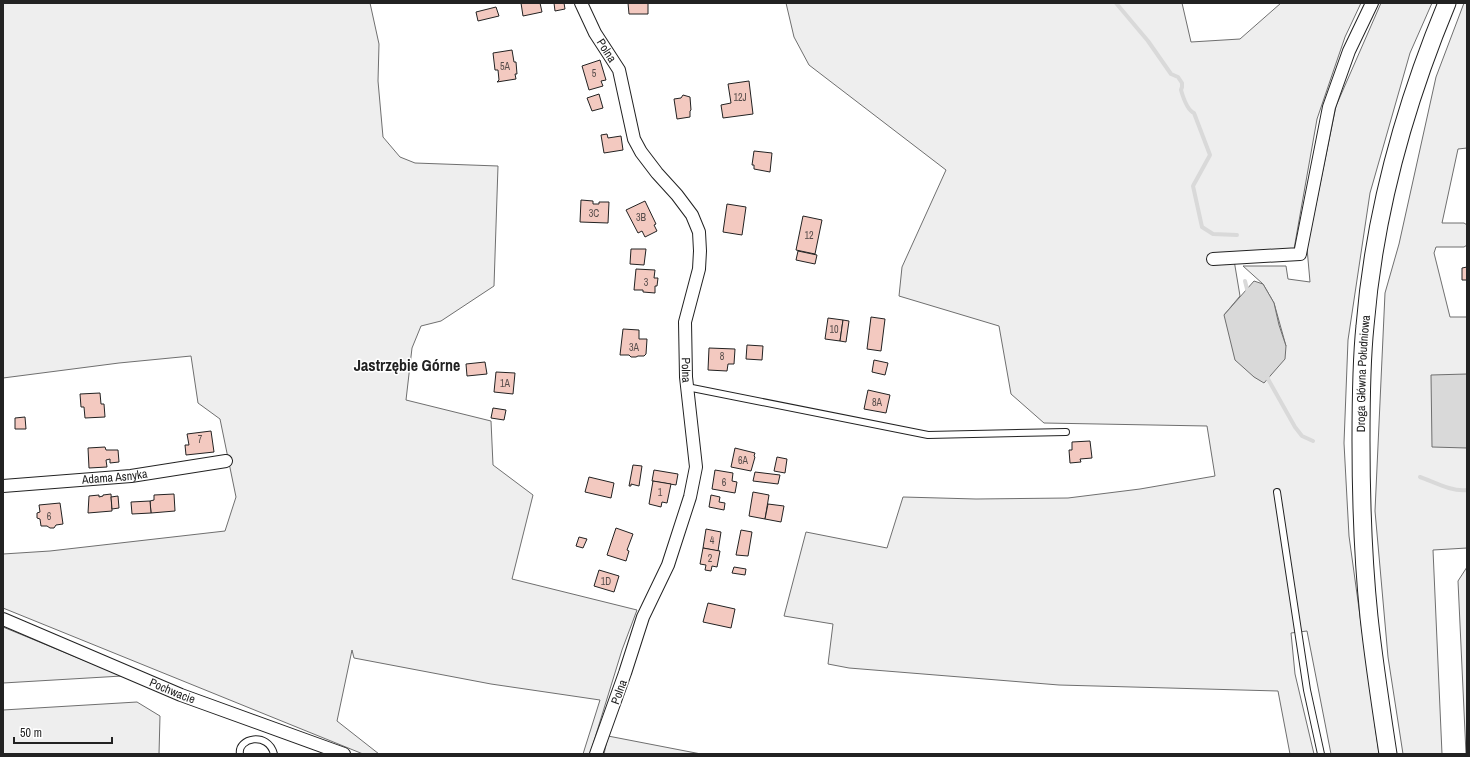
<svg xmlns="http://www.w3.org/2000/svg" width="1470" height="757" font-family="'Archivo Narrow',sans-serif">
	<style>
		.green { fill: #eee; stroke: #6f6f6f }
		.water { fill: #d9d9d9; stroke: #6f6f6f }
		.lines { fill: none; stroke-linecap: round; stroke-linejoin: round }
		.stream { stroke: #d9d9d9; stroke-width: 4 }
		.building { fill: #f3c9c0; stroke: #222 }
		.lane-casing { stroke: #222; stroke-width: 8 }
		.street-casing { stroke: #222; stroke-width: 14 }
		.secondary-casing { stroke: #222; stroke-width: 19 }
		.lane { stroke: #fff; stroke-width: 6 }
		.street { stroke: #fff; stroke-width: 12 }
		.secondary { stroke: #fff; stroke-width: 17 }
		.labels { text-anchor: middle; stroke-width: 3; stroke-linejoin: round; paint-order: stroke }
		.number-label { font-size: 10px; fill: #564c4a }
		.street-label { font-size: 12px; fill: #222; stroke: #fff }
		.district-label { font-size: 16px; font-weight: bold; fill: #222; stroke: #fff }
	</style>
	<rect width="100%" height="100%" fill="#fff"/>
	<g class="green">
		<path d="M 3,3 L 370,3 L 379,44 L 378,81 L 383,137 L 400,157 L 415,163 L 498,166 L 494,286 L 441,321 L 421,326 L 412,348 L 406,400 L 491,421 L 493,465 L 533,495 L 512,579 L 637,610 L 622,650 L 590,754 L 583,754 L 600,700 L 491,684 L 354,658 L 352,650 L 337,721 L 379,754 L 363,754 L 3,608 L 3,554 L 50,551 L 225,531 L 236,497 L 220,419 L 198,403 L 191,356 L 119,363 L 3,378 Z"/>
		<path d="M 786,3 L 1182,3 L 1191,42 L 1240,39 L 1281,3 L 1361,3 L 1345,37 L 1317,119 L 1294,249 L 1233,254 L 1240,296 L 1224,315 L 1286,346 L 1274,303 L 1263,284 L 1243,266 L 1286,266 L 1288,279 L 1310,282 L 1307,248 L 1336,106 L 1381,3 L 1432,3 L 1410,53 L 1370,193 L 1348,340 L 1344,443 L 1349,536 L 1379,754 L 1331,754 L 1307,631 L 1291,633 L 1295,674 L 1314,754 L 1290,754 L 1278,691 L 1059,685 L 849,668 L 828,664 L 833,624 L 784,616 L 806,532 L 887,548 L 903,497 L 976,499 L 1068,498 L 1140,489 L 1215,476 L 1207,426 L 1044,423 L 1011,394 L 999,326 L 899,296 L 902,267 L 946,170 L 809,65 L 794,37 Z"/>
		<path d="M 1464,3 L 1467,3 L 1467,148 L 1458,149 L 1442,223 L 1464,223 L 1467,225 L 1467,245 L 1464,247 L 1436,247 L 1434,253 L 1450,317 L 1467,317 L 1467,548 L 1433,550 L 1442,754 L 1403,754 L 1388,657 L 1375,511 L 1385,293 L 1399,244 L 1436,77 Z"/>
		<path d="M 1467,567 L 1467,754 L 1466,754 L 1458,581 Z"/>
		<path d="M 3,627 L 122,676 L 3,683 Z"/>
		<path d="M 137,702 L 160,716 L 159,754 L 3,754 L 3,710 Z"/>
		<path d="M 608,736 L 701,754 L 604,754 Z"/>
	</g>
	<g class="water">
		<path d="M 1254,281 L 1263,284 L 1274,303 L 1279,325 L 1286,346 L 1285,359 L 1264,383 L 1254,377 L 1235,360 L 1224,315 Z"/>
		<path d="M 1467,374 L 1467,448 L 1432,447 L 1431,375 Z"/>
	</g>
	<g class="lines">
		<g class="stream">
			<path d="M 1116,3 L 1148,41 L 1171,74 L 1178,77 L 1182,83 L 1182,87 L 1181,90 C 1183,97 1187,110 1194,113 L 1210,155 L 1193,186 L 1202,227 L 1213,234 L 1237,235"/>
			<path d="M 1245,281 L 1248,293"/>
			<path d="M 1267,374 L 1268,379 L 1295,427 L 1302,436 L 1313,441"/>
			<path d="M 1420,477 C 1434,482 1452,492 1467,490"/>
		</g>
	</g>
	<g class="building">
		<path d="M 521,3 L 540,3 L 542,12 L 523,16 Z"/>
		<path d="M 554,3 L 564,3 L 565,9 L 555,11 Z"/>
		<path d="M 628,3 L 648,3 L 648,14 L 629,14 Z"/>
		<path d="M 496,7 L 499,16 L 478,21 L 476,12 Z"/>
		<path d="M 512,50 L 514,62 L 516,62 L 517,74 L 515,74 L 516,79 L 497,82 L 499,80 L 498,70 L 495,70 L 493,53 Z"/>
		<path d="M 600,60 L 606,80 L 601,81 L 603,86 L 589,90 L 582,66 Z"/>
		<path d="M 749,81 L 753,114 L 723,118 L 721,105 L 731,103 L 728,84 Z"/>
		<path d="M 599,94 L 603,108 L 592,111 L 587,98 Z"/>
		<path d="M 683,95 L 690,97 L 691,110 L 690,111 L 690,117 L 677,119 L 674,99 L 681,98 Z"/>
		<path d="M 607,134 L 608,138 L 621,136 L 623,150 L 604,153 L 601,135 Z"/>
		<path d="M 754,151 L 772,153 L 770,172 L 754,169 L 754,165 L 752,165 Z"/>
		<path d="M 581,200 L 593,201 L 593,204 L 599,204 L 599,202 L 609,202 L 608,223 L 580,222 Z"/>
		<path d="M 645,201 L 656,224 L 654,225 L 657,231 L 645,237 L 642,231 L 638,233 L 626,210 Z"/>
		<path d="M 727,204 L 746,207 L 742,235 L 723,232 Z"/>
		<path d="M 803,216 L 822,220 L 815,254 L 796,250 Z"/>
		<path d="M 631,249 L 646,249 L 644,265 L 630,264 Z"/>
		<path d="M 798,251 L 817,255 L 815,264 L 796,260 Z"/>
		<path d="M 1467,267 L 1467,280 L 1462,280 L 1462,268 Z"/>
		<path d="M 636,269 L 655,270 L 654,278 L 658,278 L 657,286 L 655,286 L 655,293 L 643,292 L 643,290 L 634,290 Z"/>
		<path d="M 871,317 L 885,319 L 881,351 L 867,349 Z"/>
		<path d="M 828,318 L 843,320 L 840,341 L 825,339 Z"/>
		<path d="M 843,320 L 849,321 L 846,342 L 840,341 Z"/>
		<path d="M 623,329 L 639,330 L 639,339 L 647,339 L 646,354 L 644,356 L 638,356 L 636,357 L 631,357 L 629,355 L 620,355 Z"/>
		<path d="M 747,345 L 763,346 L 762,360 L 746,359 Z"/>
		<path d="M 709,348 L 735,349 L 734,364 L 728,364 L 727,371 L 708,370 Z"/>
		<path d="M 874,360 L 888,363 L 885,375 L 872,372 Z"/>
		<path d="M 485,362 L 487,374 L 467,376 L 466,364 Z"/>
		<path d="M 496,372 L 515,373 L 513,394 L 494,392 Z"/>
		<path d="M 868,390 L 890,395 L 886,413 L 864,409 Z"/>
		<path d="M 100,393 L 101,404 L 104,404 L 105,417 L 85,418 L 84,407 L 81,407 L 80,394 Z"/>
		<path d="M 493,408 L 506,410 L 504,420 L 491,418 Z"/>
		<path d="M 25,417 L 26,429 L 15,429 L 15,418 Z"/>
		<path d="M 211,431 L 214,452 L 186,455 L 185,445 L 189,445 L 187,434 Z"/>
		<path d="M 1090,441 L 1092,458 L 1080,459 L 1081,462 L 1070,463 L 1069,450 L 1072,450 L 1072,442 Z"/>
		<path d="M 105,447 L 106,450 L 118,450 L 119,462 L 110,463 L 110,459 L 106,460 L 107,467 L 89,468 L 88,448 Z"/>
		<path d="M 735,448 L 755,453 L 754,456 L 755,457 L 751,471 L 731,467 Z"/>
		<path d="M 777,457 L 787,459 L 785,473 L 774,471 Z"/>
		<path d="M 633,465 L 642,466 L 639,486 L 631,484 L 631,486 L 629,486 Z"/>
		<path d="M 654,470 L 678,474 L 676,485 L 652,481 Z"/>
		<path d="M 715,470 L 733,473 L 732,481 L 737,482 L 735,493 L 712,489 Z"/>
		<path d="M 755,472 L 780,475 L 778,484 L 753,481 Z"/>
		<path d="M 589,477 L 614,483 L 611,498 L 585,492 Z"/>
		<path d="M 653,481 L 671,484 L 667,503 L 662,502 L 661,507 L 649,504 Z"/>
		<path d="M 753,492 L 769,495 L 765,519 L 749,516 Z"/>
		<path d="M 111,494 L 112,511 L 88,513 L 89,496 L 99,495 L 99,497 L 103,496 L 103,495 Z"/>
		<path d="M 174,494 L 175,511 L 151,513 L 150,501 L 154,500 L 154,495 Z"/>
		<path d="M 711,495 L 720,497 L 719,502 L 725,503 L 724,510 L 709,507 Z"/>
		<path d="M 118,496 L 119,508 L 112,509 L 111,497 Z"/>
		<path d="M 150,501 L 151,513 L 132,514 L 131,502 Z"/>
		<path d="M 60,503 L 63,524 L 56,525 L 54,528 L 50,528 L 47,526 L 41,526 L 40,519 L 37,518 L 37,513 L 40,512 L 39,505 Z"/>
		<path d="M 768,504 L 784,506 L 781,522 L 765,519 Z"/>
		<path d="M 616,528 L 633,534 L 627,550 L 629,551 L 626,561 L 607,555 Z"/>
		<path d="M 706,529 L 721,532 L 718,551 L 703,548 Z"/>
		<path d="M 741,530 L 752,532 L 748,556 L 736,555 Z"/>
		<path d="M 579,537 L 587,539 L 583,548 L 576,546 Z"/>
		<path d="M 703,548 L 720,551 L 717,567 L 712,566 L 711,571 L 705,570 L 706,565 L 700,564 Z"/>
		<path d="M 734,567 L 746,569 L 745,575 L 732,573 Z"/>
		<path d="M 599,570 L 619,576 L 614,592 L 594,586 Z"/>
		<path d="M 708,603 L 735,609 L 731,628 L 703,622 Z"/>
	</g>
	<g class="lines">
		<g class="lane-casing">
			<g id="lane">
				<path d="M 687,387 L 928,435 L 1066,432"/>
				<path d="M 1277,492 L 1307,690 L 1321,754"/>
				<path d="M 240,754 C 237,738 268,731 274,754"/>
			</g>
		</g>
		<g class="street-casing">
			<g id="street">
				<path id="s1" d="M 581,3 L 595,33 L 619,70 L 634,139 L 641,152 L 657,173 L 677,195 L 692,215 L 699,232 L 700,251 L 699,269 L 685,322 L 686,377 L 696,467 L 690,497 L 668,565 L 643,617 L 625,673 L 596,754"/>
				<path d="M 1213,259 L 1300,254 L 1329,107 L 1349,51 L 1372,3"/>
				<path id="s2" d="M 3,486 L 131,476 L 226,461"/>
				<path id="s3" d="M 3,619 L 181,695 L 344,754"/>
			</g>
		</g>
		<g class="secondary-casing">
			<g id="secondary">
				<path id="s4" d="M 1388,754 C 1381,708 1374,663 1369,617 C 1363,559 1361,499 1361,441 C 1361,403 1361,364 1365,326 C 1374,216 1405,104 1447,3"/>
			</g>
		</g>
		<use href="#lane" class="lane"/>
		<use href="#street" class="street"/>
		<use href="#secondary" class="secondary"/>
	</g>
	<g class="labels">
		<g class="number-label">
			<text x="505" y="70">5A</text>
			<text x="594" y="77">5</text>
			<text x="740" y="101">12J</text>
			<text x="594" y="217">3C</text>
			<text x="641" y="221">3B</text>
			<text x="809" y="239">12</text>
			<text x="646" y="286">3</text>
			<text x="834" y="333">10</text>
			<text x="634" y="351">3A</text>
			<text x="722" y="360">8</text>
			<text x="505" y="387">1A</text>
			<text x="877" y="406">8A</text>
			<text x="200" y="443">7</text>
			<text x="743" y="464">6A</text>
			<text x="724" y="486">6</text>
			<text x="660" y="496">1</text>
			<text x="49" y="520">6</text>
			<text x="712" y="544">4</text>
			<text x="710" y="562">2</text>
			<text x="606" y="585">1D</text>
		</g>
		<g class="street-label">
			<text dy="4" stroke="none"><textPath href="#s1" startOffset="54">Polna</textPath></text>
			<text dy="4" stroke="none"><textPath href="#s1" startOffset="402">Polna</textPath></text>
			<text dy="4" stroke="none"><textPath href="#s4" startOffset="382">Droga Główna Południowa</textPath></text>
			<text dy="4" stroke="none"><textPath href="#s2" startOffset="112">Adama Asnyka</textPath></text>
			<text dy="4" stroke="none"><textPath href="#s3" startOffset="184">Pochwacie</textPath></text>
			<text transform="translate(619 692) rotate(-70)" y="4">Polna</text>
		</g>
		<g class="district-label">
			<text x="407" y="371">Jastrzębie Górne</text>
		</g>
	</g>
	<rect width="1470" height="757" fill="none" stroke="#222222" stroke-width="8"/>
	<path d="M14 737v6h98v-6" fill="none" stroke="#222222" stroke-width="2"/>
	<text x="20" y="737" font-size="12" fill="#222222" stroke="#ffffff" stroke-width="3" paint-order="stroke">50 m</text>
</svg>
